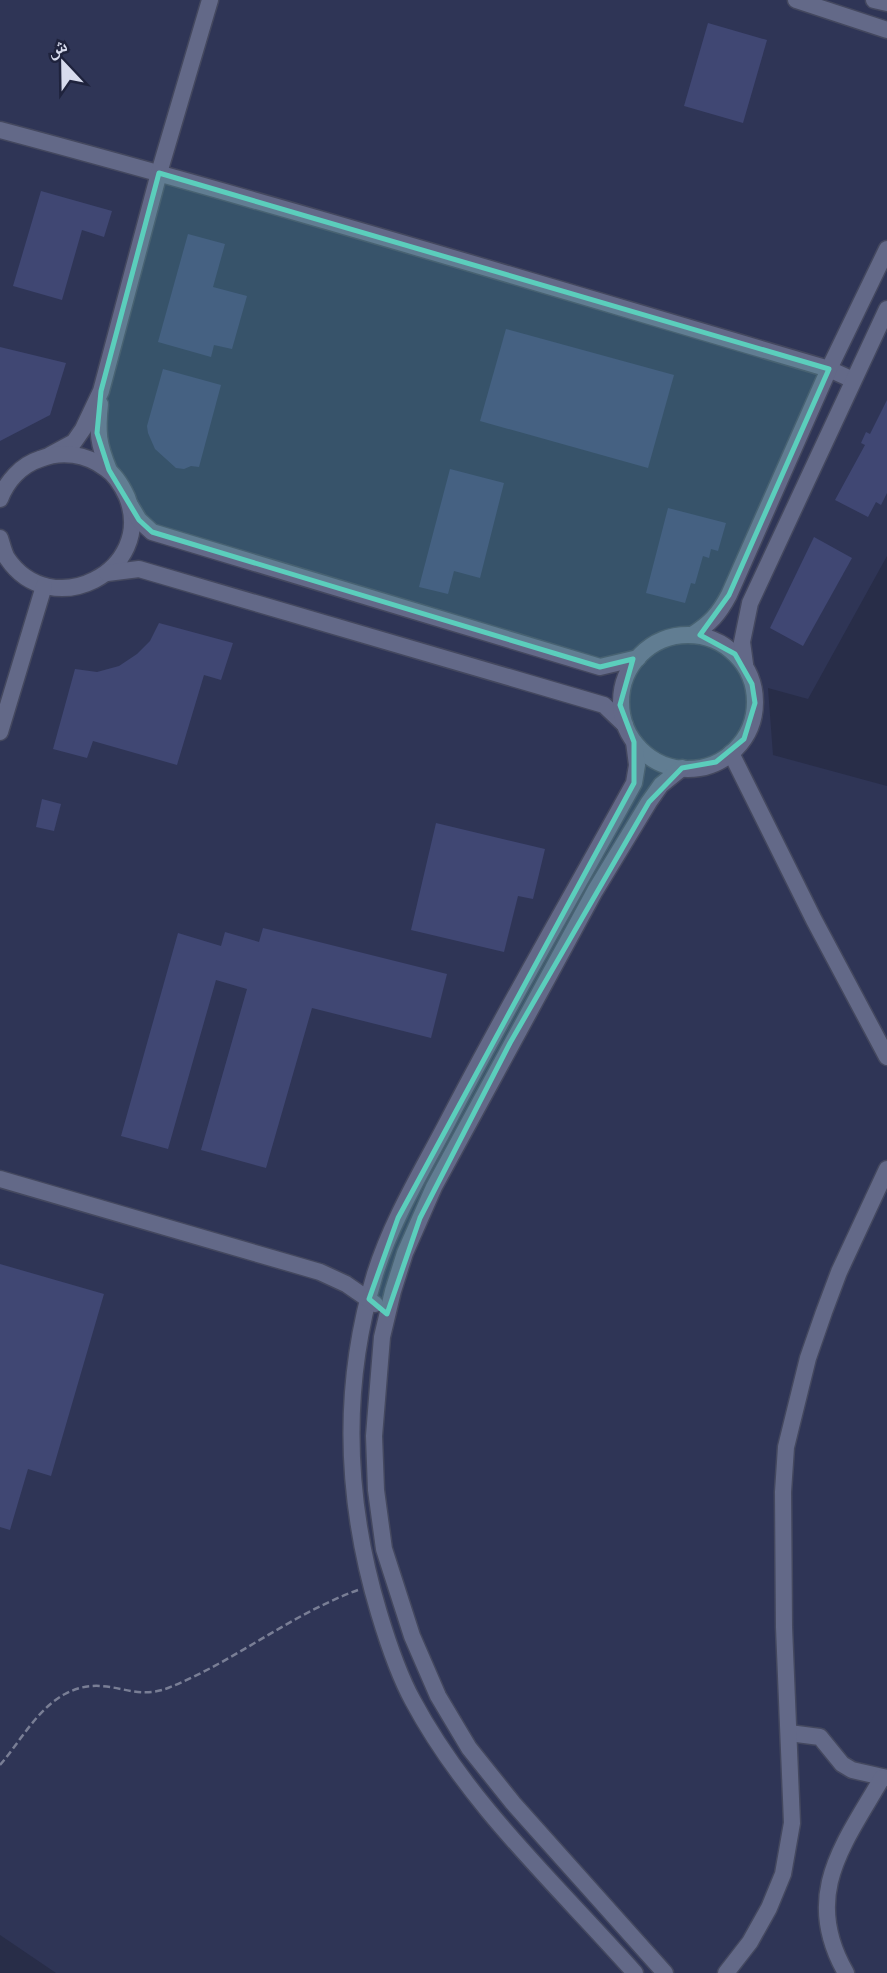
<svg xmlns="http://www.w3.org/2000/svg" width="887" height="1973" font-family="'Titillium Web','Noto Naskh Arabic',sans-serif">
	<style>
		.built { fill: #2f3556 }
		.building { fill: #404773 }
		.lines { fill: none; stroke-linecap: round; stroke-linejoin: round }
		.minor-casing { stroke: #44485f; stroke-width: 19 }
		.path { stroke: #797e95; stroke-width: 2.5; stroke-dasharray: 7 3.5; stroke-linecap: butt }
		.minor { stroke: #636988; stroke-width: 16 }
		.marked { fill: #5bcebc; fill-opacity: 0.2; stroke: #5bcebc; stroke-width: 5; stroke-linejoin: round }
	</style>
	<rect width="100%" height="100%" fill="#282d48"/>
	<path class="built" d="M 0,0 L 887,0 L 887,556 L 808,699 L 768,688 L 773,755 L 887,786 L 887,1973 L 56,1973 L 0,1935 Z"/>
	<g class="building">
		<path d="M 708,23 L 767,40 L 743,123 L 684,106 Z"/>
		<path d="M 41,191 L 112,211 L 104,237 L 82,230 L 62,300 L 13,286 Z"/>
		<path d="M 188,234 L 225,244 L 213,287 L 247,296 L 232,349 L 214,345 L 211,357 L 158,342 Z"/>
		<path d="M 506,329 L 674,375 L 648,468 L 480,421 Z"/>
		<path d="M 0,347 L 66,363 L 50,415 L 0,441 Z"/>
		<path d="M 163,369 L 221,385 L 199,467 L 191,466 L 184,469 L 176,468 L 155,449 L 148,433 L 147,426 Z"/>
		<path d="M 887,400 L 887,493 L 881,505 L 876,502 L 868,517 L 835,500 L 865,445 L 861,443 L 866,432 L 870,434 Z"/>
		<path d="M 450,469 L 504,483 L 480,578 L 454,571 L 448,594 L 419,587 Z"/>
		<path d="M 668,508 L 726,523 L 718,551 L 711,549 L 709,558 L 703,556 L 695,584 L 691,583 L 685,603 L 646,593 Z"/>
		<path d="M 814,537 L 852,558 L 803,646 L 770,628 Z"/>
		<path d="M 159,623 L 233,643 L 221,680 L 204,675 L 177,765 L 93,741 L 87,758 L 53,749 L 75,669 L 97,672 L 119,666 L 137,654 L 150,641 Z"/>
		<path d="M 42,799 L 61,804 L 54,831 L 36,827 Z"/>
		<path d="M 436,823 L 545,849 L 533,899 L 518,896 L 504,952 L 411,930 Z"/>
		<path d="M 263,928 L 447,974 L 431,1038 L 312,1008 L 266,1168 L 201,1150 L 247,989 L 216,980 L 168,1149 L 121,1136 L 178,933 L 221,946 L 225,932 L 259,942 Z"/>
		<path d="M 0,1264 L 104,1294 L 51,1476 L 28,1469 L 10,1530 L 0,1527 Z"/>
	</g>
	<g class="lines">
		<g class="minor-casing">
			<g id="minor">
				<path d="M 796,0 L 887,30"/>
				<path d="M 874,0 L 887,3"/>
				<path d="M 0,130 C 278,204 553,288 829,369 L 853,380"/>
				<path d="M 100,404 C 97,432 98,444 109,470"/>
				<path d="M 50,455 L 74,442 L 83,429 L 101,391 L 159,173 L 210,0"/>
				<path d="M 0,499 C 7,481 21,465 40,459 C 62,450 86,454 105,468 C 116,475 122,486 127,497 C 156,571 51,624 7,558 C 4,553 2,544 0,538"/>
				<path d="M 130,505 L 139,520 L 152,532 L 600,667 L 638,658"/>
				<path d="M 107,573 L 139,569 L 604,705 L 625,725"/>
				<path d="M 692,635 C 710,624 719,614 729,595 L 829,369 L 887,249"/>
				<circle cx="688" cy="702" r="67"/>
				<path d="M 745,664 L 742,642 L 750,603 L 887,309"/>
				<path d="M 0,732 L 44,586"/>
				<path d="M 634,742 L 637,765 L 634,783 C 572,896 507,1007 448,1121 C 422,1171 392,1220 375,1274 C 341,1387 345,1500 379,1613 C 388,1643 398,1674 413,1701 C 468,1804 558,1886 635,1973"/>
				<path d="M 731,753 L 814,920 L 887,1057"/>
				<path d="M 0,1179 L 320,1272 L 346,1284 L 375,1304"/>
				<path d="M 789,1733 L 820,1737 L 842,1764 L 852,1770 L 887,1778"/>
				<path d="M 665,1973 L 513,1803 L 469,1748 L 438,1696 L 412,1636 L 384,1549 L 376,1490 L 374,1436 L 382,1337 L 393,1291 L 405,1253 L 434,1187 L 595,891 L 649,802 L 661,785 L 682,768"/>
				<path d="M 726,1973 L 750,1942 L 769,1908 L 783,1874 L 792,1823 L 784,1627 L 783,1492 L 786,1447 L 808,1358 L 824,1312 L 839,1272 L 887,1169"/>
				<path d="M 846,1973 C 801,1895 844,1844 882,1778"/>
			</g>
		</g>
		<path class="path" d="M 0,1765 C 20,1742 37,1709 65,1694 C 106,1672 130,1703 168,1688 C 234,1662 291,1614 358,1590"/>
		<use href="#minor" class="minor"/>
	</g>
	<path class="marked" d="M 159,173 L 829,369 L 729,595 L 700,635 L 735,654 L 752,684 L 755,703 L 744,739 L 716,762 L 682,768 L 649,802 L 510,1043 L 420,1218 L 387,1314 L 369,1299 L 398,1218 L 634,783 L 634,742 L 620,705 L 633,659 L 600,667 L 152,532 L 139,520 L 109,470 L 97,433 L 101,391 Z"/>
	<g transform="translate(63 63) rotate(338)" stroke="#1f233d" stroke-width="5" paint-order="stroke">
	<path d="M0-5L12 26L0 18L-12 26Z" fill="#d7dbed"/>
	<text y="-10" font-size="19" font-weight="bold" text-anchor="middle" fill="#d7dbed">ش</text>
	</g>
</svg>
